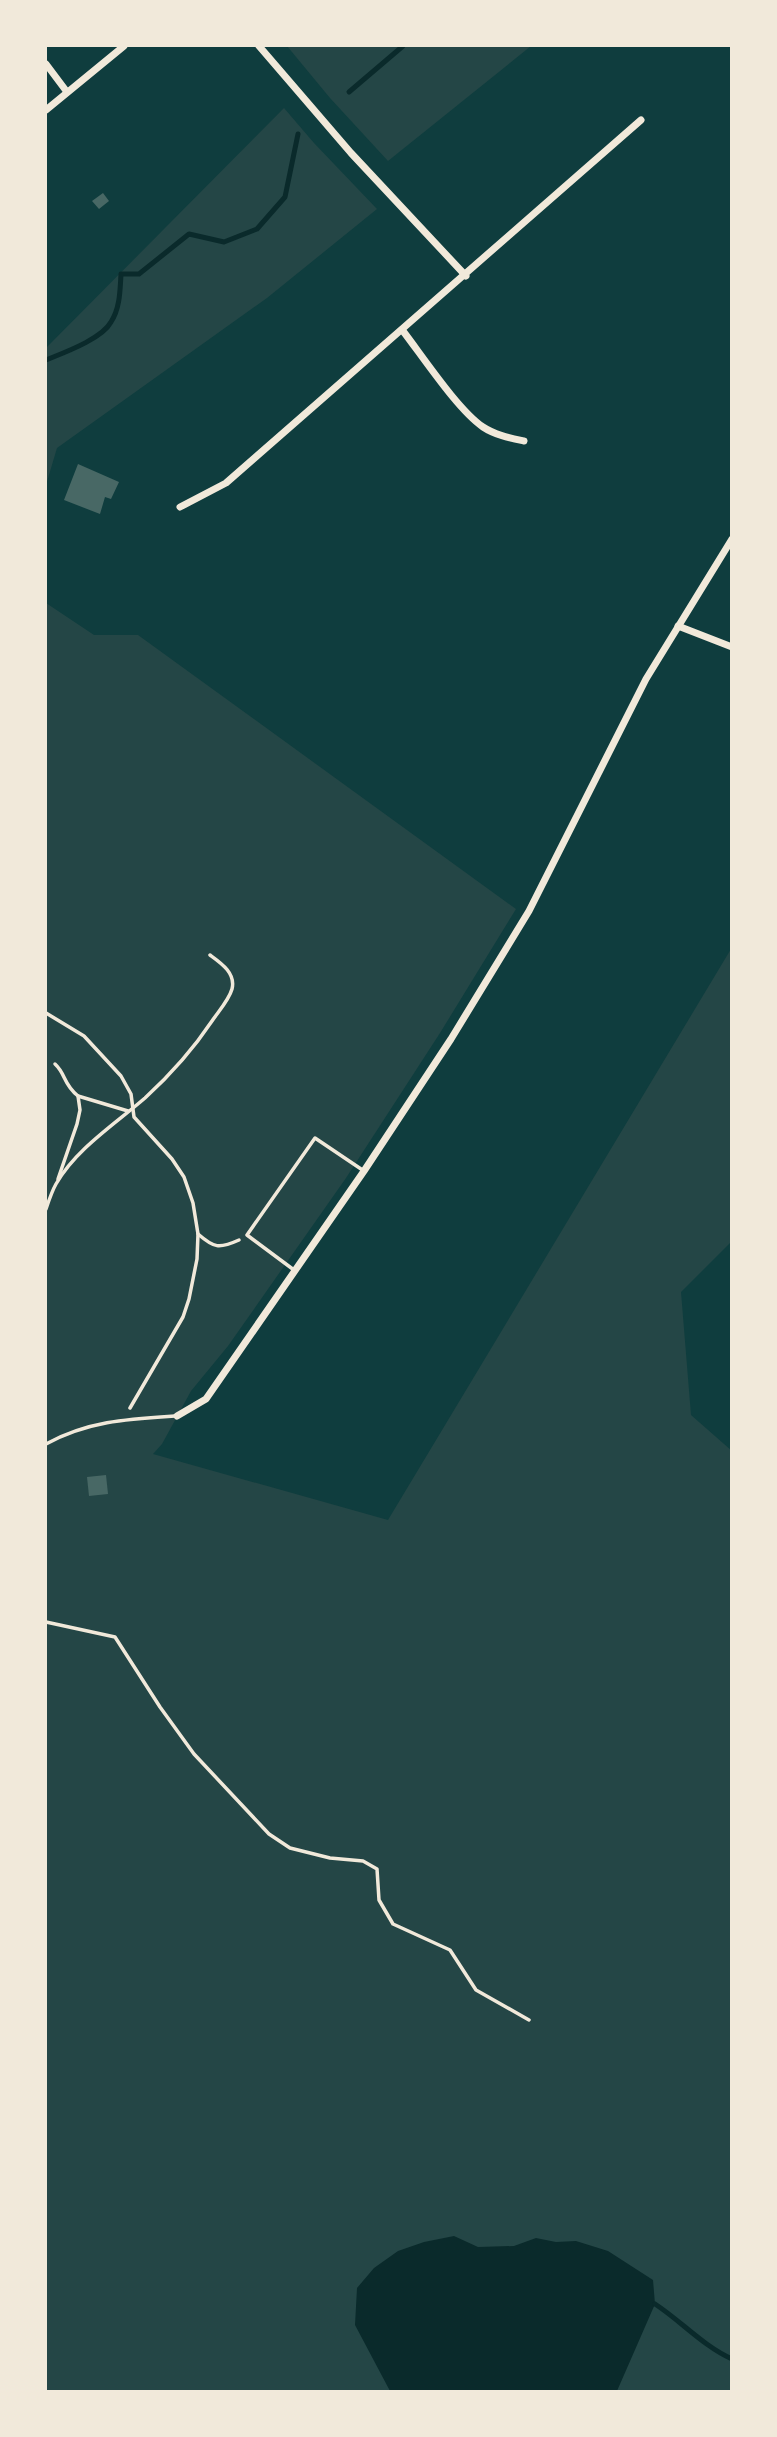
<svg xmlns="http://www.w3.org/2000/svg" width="777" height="2437" font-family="Helvetica,sans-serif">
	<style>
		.green { fill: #244646 }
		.water { fill: #0a2a2b }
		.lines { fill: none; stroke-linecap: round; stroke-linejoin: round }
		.stream { stroke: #0a2a2b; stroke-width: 5 }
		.building { fill: #486865 }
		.path { stroke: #f1e9da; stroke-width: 3.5 }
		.service { stroke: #f1e9da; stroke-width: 3.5 }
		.minor { stroke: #f1e9da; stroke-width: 7 }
	</style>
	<rect width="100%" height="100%" fill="#0f3d3e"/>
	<g class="green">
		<path d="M 287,46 L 531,46 L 388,161 L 330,98 Z"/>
		<path d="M 284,108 L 314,143 L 377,209 L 267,298 L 57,448 L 46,485 L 46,348 Z"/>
		<path d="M 46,603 L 94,635 L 138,635 L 516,909 L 440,1033 L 346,1178 L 228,1346 L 191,1391 L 162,1444 L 153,1454 L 388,1520 L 731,949 L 731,1242 L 681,1292 L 691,1415 L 732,1451 L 731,2391 L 46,2391 Z"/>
	</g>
	<path class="water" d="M 454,2236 L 478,2247 L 514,2246 L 536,2238 L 556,2242 L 576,2241 L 608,2251 L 653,2280 L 655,2304 L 617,2391 L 390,2391 L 355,2325 L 357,2288 L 374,2268 L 398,2251 L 424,2242 Z"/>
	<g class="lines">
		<g class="stream">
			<path d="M 349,92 L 403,46"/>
			<path d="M 46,360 C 63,353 102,339 111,322 C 120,308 120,291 121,274 L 139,274 L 189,234 L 224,242 L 257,229 L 285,197 L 298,134"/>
			<path d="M 655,2304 C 681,2321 703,2346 732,2359"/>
		</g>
	</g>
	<g class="building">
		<path d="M 103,193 L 109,201 L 99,209 L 92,201 Z"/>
		<path d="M 78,464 L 119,482 L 111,499 L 105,497 L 100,514 L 64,500 Z"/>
		<path d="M 106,1475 L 108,1494 L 89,1496 L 87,1477 Z"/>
	</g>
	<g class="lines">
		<g class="path">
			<path d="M 46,1013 L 84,1036 L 121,1076 L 131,1094 L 134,1117 L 172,1159 L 184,1177 L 193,1203 L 198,1234 L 197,1259 L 189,1299 L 183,1317 L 130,1408"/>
			<path d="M 55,1064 C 66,1074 63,1084 78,1096 L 80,1110 L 77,1124 L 58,1179"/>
			<path d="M 78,1096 L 128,1111"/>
			<path d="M 46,1209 C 49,1200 52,1191 56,1184 C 76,1149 115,1124 145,1098 C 169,1076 194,1048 212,1021 C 218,1012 229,1000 232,989 C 236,973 221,963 210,955"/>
			<path d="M 198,1234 C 214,1248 219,1249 239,1240"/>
			<path d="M 46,1622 L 115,1637 L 160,1707 L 194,1754 L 269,1834 L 290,1848 L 330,1858 L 363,1861 L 377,1869 L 379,1900 L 393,1924 L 450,1950 L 476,1990 L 529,2020"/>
		</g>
		<g class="service">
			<path d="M 294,1270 L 247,1235 L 315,1138 L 364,1171"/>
			<path d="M 46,1444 C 88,1421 128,1419 175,1416"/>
		</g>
		<g class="minor">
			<path d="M 259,46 L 351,153 L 466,276"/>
			<path d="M 46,64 L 67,92"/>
			<path d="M 46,110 L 124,46"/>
			<path d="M 403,331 C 423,357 458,410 483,427 C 495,435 510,438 524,441"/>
			<path d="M 180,507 L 226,483 L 641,120"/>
			<path d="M 678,626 L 732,647"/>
			<path d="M 177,1416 L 206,1399 L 364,1171 L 451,1039 L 529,911 L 646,679 L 732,539"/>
		</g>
	</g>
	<rect width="777" height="2437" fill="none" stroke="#f1e9da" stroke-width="94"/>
</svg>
